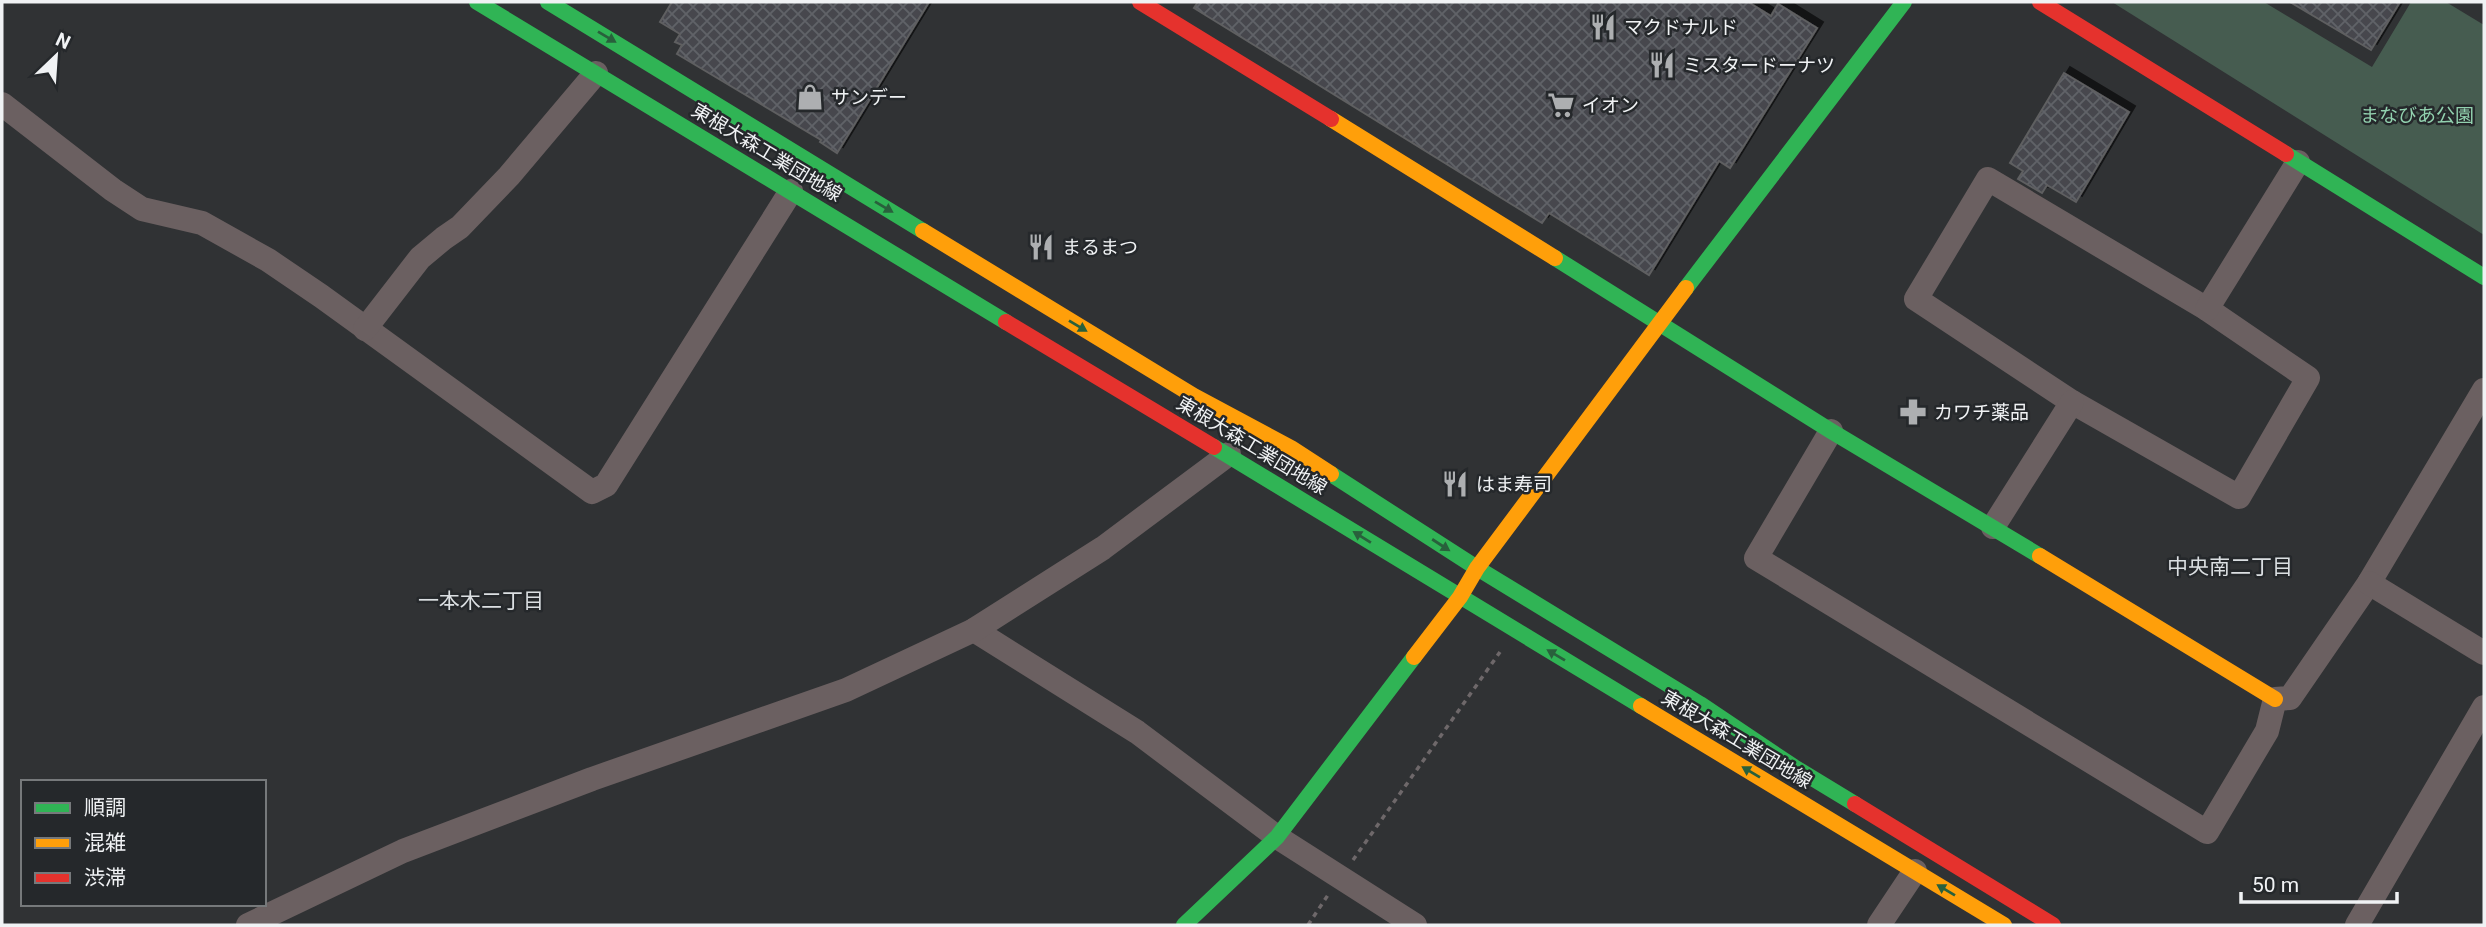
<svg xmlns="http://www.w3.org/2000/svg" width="2486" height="927" font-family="Roboto,'Noto Sans JP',sans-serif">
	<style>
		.green { fill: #465c50 }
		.building { fill: url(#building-cross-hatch); stroke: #5e5f61; stroke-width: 2; filter: url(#shadow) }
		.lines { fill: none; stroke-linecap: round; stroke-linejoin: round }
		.path { stroke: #6e686a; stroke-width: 3.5; stroke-dasharray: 5 5; stroke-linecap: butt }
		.street { stroke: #6b6061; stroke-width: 24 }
		.fast { stroke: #30b455; stroke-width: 16 }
		.slow { stroke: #ff9f0a; stroke-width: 16 }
		.jam { stroke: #e5322d; stroke-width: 16 }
		.oneway { fill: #29603c }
		.labels { text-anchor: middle; stroke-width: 5; stroke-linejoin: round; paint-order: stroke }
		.poi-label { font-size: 19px; fill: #f0f2f4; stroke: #25282b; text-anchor: start }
		.park-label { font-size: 19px; fill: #92d1af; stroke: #25282b }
		.street-label { font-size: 19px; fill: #f0f2f4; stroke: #25282b }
		.neighbourhood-label { font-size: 21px; fill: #dbdfe2; stroke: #25282b }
	</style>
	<defs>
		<pattern id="building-cross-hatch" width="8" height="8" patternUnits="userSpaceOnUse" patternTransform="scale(1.75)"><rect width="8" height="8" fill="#46474e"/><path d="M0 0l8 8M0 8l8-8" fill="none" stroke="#616268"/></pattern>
		<filter id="shadow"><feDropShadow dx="6" dy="-6" stdDeviation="0" flood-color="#0009"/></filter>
	</defs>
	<rect width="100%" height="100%" fill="#303234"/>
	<path class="green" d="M 2112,2 L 2264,2 L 2372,67 L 2411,2 L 2446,2 L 2484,25 L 2484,235 Z"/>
	<g class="building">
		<path d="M 672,2 L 929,2 L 837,153 L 820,142 L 821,140 L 677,54 L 682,45 L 675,42 L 680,34 L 660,22 Z"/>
		<path d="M 1198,2 L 1748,2 L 1771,16 L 1778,4 L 1817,28 L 1730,168 L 1719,161 L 1649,275 L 1549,213 L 1542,223 L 1194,8 Z"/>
		<path d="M 2290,2 L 2400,2 L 2371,50 Z"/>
		<path d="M 2064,73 L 2129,112 L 2076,202 L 2047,185 L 2042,193 L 2018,179 L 2023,171 L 2010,163 Z"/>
	</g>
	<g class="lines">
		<g class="path">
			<path d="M 1353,860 L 1500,652"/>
			<path d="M 1308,925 L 1328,895"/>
		</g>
		<g class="street">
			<path d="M 2,104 L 113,190 L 142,209 L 202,223 L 268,260 L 321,296 L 592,492 L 606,485 L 791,191"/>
			<path d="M 1988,179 L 2207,309 L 2308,378 L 2239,497 L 2072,402 L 1916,299 Z"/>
			<path d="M 2207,309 L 2298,162"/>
			<path d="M 365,329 L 420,258 L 444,238 L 460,227 L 509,176 L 596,73"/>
			<path d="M 1831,431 L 1756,558 L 2207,832 L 2267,731 L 2275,699 L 2290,698 L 2369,583 L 2484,390"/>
			<path d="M 1993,527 L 2072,402"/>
			<path d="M 2369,583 L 2484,653"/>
			<path d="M 974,630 L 1137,732 L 1277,837 L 1415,925"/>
			<path d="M 248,925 L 403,851 L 592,779 L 846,690 L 974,630 L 1103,548 L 1229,454"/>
			<path d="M 1879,925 L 1915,871"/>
			<path d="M 2357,925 L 2484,707"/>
		</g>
		<g class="fast">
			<path d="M 477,2 L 1006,322"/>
			<path d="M 548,2 L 923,231"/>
			<path d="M 2286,154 L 2484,277"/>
			<path d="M 1555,258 L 1831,431 L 2040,556"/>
			<path d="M 1686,288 L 1904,2"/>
			<path d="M 1214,447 L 1641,706"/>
			<path d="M 1331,474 L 1477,568 L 1700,704 L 1794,767 L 1855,804"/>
			<path d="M 1184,925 L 1277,837 L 1414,657"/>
		</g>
		<g class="slow">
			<path d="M 1331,119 L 1555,258"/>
			<path d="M 923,231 L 1194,396 L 1291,448 L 1331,474"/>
			<path d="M 2040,556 L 2275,699"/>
			<path d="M 1414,657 L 1460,597 L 1477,568 L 1686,288"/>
			<path d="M 1641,706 L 2004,925"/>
		</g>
		<g class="jam">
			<path d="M 1140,2 L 1331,119"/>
			<path d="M 2040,2 L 2286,154"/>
			<path d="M 1006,322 L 1214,447"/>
			<path d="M 1855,804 L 2053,925"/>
		</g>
	</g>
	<defs><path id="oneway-solid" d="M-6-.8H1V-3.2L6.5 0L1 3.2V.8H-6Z" transform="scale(1.75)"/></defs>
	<g class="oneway">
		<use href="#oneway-solid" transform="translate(607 37) rotate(31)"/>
		<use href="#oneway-solid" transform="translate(884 207) rotate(31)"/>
		<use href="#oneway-solid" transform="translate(1078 326) rotate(31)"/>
		<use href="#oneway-solid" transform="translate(1362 537) rotate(-148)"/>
		<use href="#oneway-solid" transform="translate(1441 545) rotate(33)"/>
		<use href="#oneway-solid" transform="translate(1556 655) rotate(-149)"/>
		<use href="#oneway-solid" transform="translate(1751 772) rotate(-149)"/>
		<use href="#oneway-solid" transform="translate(1946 890) rotate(-149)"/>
	</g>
	<defs>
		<g id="restaurant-bare" transform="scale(2.1)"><path d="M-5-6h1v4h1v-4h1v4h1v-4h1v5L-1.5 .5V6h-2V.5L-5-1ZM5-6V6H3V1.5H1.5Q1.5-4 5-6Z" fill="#adafb1" stroke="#25282b" stroke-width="2.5" paint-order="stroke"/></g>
		<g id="shop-bare" transform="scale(2.1)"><path d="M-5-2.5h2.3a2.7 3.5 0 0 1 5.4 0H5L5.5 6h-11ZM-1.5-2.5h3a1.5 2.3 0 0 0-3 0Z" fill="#adafb1" stroke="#25282b" stroke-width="2.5" paint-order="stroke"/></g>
		<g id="supermarket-bare" transform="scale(2.1)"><path d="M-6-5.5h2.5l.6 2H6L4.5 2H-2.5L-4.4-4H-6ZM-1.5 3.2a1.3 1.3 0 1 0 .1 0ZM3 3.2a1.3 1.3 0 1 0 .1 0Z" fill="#adafb1" stroke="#25282b" stroke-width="2.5" paint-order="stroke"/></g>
		<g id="pharmacy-bare" transform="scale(2.1)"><path d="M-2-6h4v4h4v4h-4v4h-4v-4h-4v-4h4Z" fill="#adafb1" stroke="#25282b" stroke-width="2.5" paint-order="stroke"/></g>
	</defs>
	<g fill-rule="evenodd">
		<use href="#restaurant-bare" x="1603" y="27"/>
		<use href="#restaurant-bare" x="1662" y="65"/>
		<use href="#shop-bare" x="810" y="97"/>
		<use href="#supermarket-bare" x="1561" y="105"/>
		<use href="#restaurant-bare" x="1041" y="247"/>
		<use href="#pharmacy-bare" x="1913" y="412"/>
		<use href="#restaurant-bare" x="1455" y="484"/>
	</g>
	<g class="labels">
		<g class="poi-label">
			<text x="1624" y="34">マクドナルド</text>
			<text x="1683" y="72">ミスタードーナツ</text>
			<text x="831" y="104">サンデー</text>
			<text x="1582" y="112">イオン</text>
			<text x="1062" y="254">まるまつ</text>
			<text x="1934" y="419">カワチ薬品</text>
			<text x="1476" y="491">はま寿司</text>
		</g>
		<g class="park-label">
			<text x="2417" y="122">まなびあ公園</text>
		</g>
		<g class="street-label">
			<text transform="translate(767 152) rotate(31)" y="7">東根大森工業団地線</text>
			<text transform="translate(1252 445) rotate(31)" y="7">東根大森工業団地線</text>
			<text transform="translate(1737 739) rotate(31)" y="7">東根大森工業団地線</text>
		</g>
		<g class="neighbourhood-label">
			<text x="2230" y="574">中央南二丁目</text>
			<text x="481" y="608">一本木二丁目</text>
		</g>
	</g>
	<rect width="2486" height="927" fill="none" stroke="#f0f2f4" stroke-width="7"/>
	<rect x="21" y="780" width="245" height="126" fill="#25282b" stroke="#76797b" stroke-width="2"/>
	<rect x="35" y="803" width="35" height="10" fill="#30b455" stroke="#76797b" stroke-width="2"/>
	<text x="84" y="815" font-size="21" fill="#f0f2f4">順調</text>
	<rect x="35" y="838" width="35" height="10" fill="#ff9f0a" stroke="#76797b" stroke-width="2"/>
	<text x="84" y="850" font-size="21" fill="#f0f2f4">混雑</text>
	<rect x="35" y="873" width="35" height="10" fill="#e5322d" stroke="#76797b" stroke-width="2"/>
	<text x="84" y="885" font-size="21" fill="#f0f2f4">渋滞</text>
	<g transform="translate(56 56) rotate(25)" stroke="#25282b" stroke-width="5" paint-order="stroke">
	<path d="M0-5L12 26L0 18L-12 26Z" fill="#f0f2f4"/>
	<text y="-10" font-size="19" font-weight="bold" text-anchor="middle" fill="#f0f2f4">N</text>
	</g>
	<path d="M2241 892v10h156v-10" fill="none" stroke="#f0f2f4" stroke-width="3.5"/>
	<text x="2252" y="892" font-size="21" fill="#f0f2f4" stroke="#25282b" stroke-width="5" paint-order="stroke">50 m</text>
</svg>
